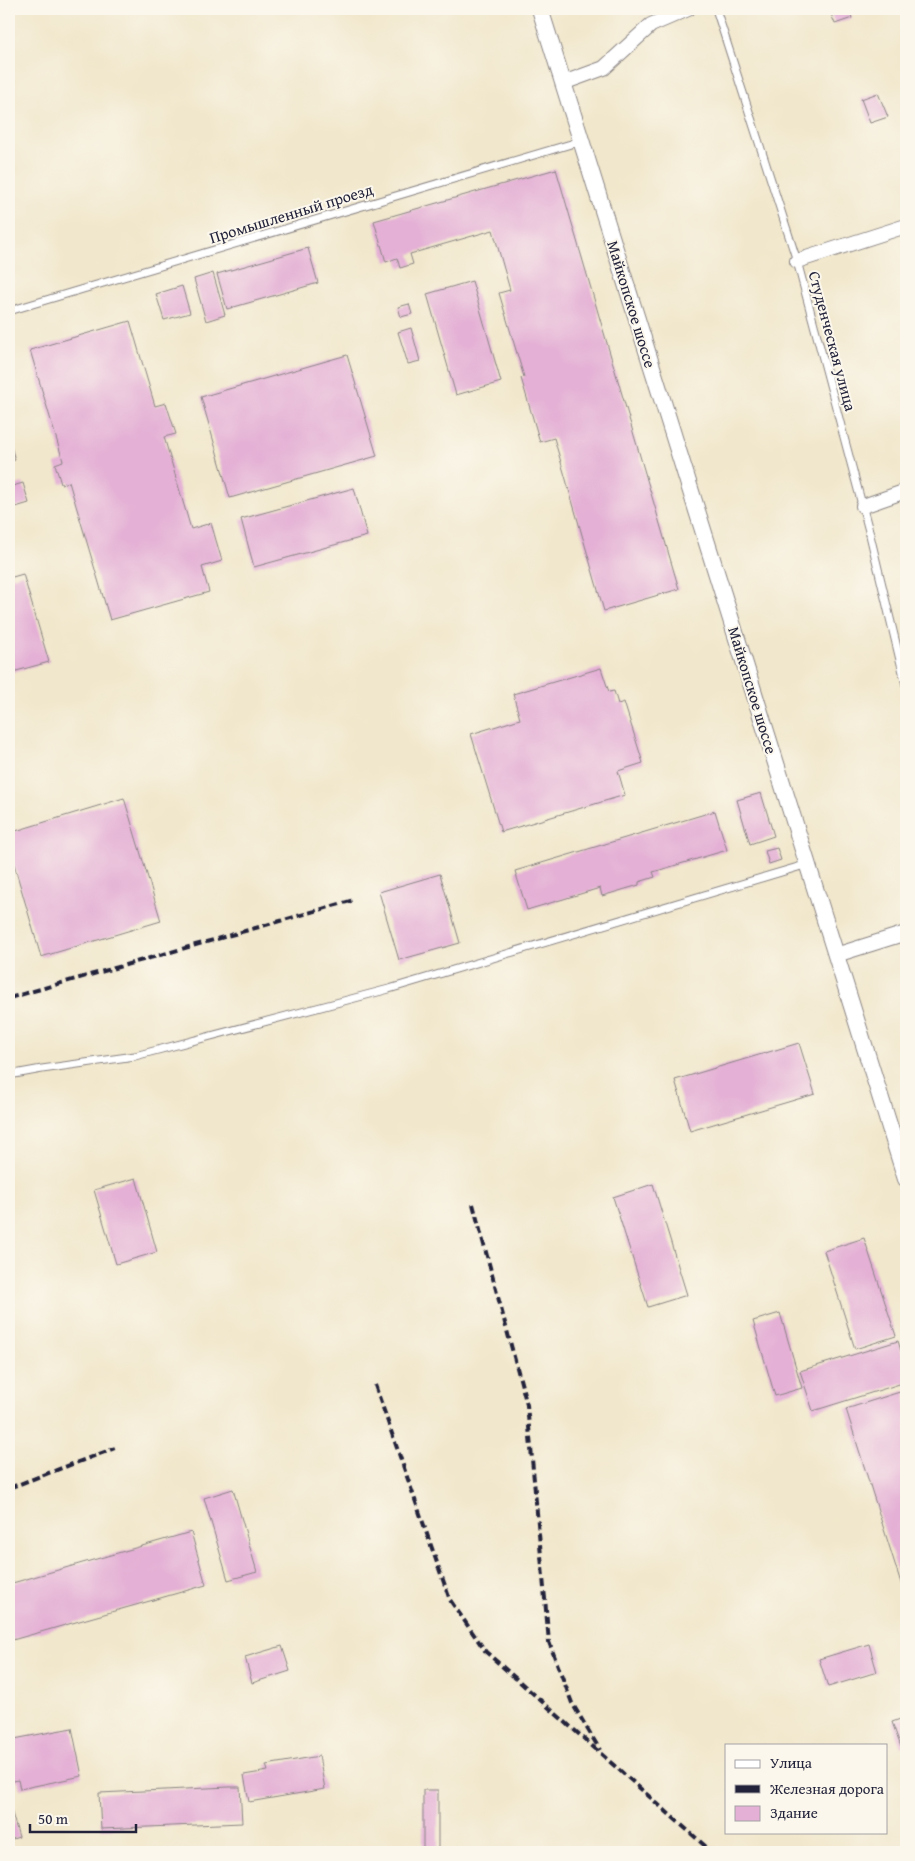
<svg xmlns="http://www.w3.org/2000/svg" width="915" height="1861" font-family="'Gentium Book Plus',serif">
	<style>
		.building { fill: #e4b0d5 }
		.lines { fill: none; stroke-linecap: round; stroke-linejoin: round }
		.service-casing { stroke: #8a8484; stroke-width: 9 }
		.minor-casing { stroke: #8a8484; stroke-width: 16 }
		.tertiary-casing { stroke: #8a8484; stroke-width: 18 }
		.service { stroke: #fff; stroke-width: 7 }
		.minor { stroke: #fff; stroke-width: 14 }
		.tertiary { stroke: #fff; stroke-width: 16 }
		.rail { stroke: #22223b; stroke-width: 4; stroke-dasharray: 8 4; stroke-linecap: butt }
		.labels { text-anchor: middle; stroke-width: 4; stroke-linejoin: round; paint-order: stroke }
		.street-label { font-size: 16px; fill: #22223b; stroke: #fbf7ec }
	</style>
	<rect width="100%" height="100%" fill="#fbf7ec"/>
	<filter id="ink" filterUnits="userSpaceOnUse"><feTurbulence type="fractalNoise" baseFrequency=".02" numOctaves="2"/><feDisplacementMap in="SourceGraphic" scale="10" xChannelSelector="R" yChannelSelector="G"/><feConvolveMatrix kernelMatrix="1 2 1 2 8 2 1 2 1" color-interpolation-filters="sRGB"/></filter>
	<filter id="wash" filterUnits="userSpaceOnUse"><feTurbulence type="fractalNoise" baseFrequency=".0096" numOctaves="4" result="noise"/><feDisplacementMap in="SourceGraphic" scale="20" xChannelSelector="R" yChannelSelector="G"/><feGaussianBlur stdDeviation="1.12" result="paint"/><feColorMatrix in="noise" values="0 0 0 0 0 0 0 0 0 0 0 0 0 0 0 0 0 1.4 0 .05"/><feComposite in="paint" operator="in"/></filter>
	<g filter="url(#wash)">
		<rect width="100%" height="100%" fill="#f1e7cc"/>
		<g id="blocks">
			<g class="building">
				<path d="M 829,9 L 849,9 L 852,18 L 835,24 Z"/>
				<path d="M 878,93 L 888,117 L 870,123 L 861,99 Z"/>
				<path d="M 556,169 L 679,589 L 604,611 L 554,438 L 540,442 L 521,378 L 524,377 L 499,293 L 510,290 L 493,230 L 410,254 L 413,264 L 400,268 L 397,258 L 386,262 L 374,221 Z"/>
				<path d="M 308,248 L 318,283 L 227,309 L 217,274 Z"/>
				<path d="M 213,273 L 225,315 L 206,321 L 194,279 Z"/>
				<path d="M 472,281 L 501,382 L 456,395 L 427,294 Z"/>
				<path d="M 182,286 L 190,313 L 164,320 L 156,294 Z"/>
				<path d="M 409,304 L 412,314 L 401,317 L 398,307 Z"/>
				<path d="M 130,321 L 155,406 L 166,403 L 176,434 L 164,437 L 191,529 L 211,523 L 222,561 L 202,567 L 209,592 L 110,620 L 69,482 L 61,484 L 55,464 L 63,461 L 30,350 Z"/>
				<path d="M 411,328 L 420,361 L 408,364 L 398,332 Z"/>
				<path d="M 347,355 L 377,456 L 230,498 L 201,397 Z"/>
				<path d="M 9,439 L 15,460 L 9,462 Z"/>
				<path d="M 23,483 L 29,503 L 9,509 L 9,487 Z"/>
				<path d="M 354,488 L 367,536 L 254,567 L 241,519 Z"/>
				<path d="M 23,574 L 49,662 L 9,673 L 9,578 Z"/>
				<path d="M 601,668 L 609,692 L 614,691 L 618,704 L 624,702 L 643,763 L 618,771 L 625,795 L 501,832 L 471,734 L 520,719 L 513,694 Z"/>
				<path d="M 761,793 L 774,836 L 750,844 L 737,800 Z"/>
				<path d="M 124,798 L 161,921 L 41,957 L 9,847 L 9,833 Z"/>
				<path d="M 715,811 L 727,850 L 653,872 L 655,877 L 639,882 L 639,885 L 602,896 L 600,888 L 527,910 L 515,871 Z"/>
				<path d="M 777,848 L 781,860 L 769,864 L 765,851 Z"/>
				<path d="M 440,874 L 460,943 L 399,960 L 379,892 Z"/>
				<path d="M 799,1043 L 815,1094 L 690,1131 L 675,1080 Z"/>
				<path d="M 136,1178 L 157,1252 L 116,1264 L 94,1190 Z"/>
				<path d="M 653,1184 L 687,1295 L 648,1307 L 613,1197 Z"/>
				<path d="M 864,1238 L 896,1336 L 855,1349 L 824,1251 Z"/>
				<path d="M 780,1313 L 802,1388 L 775,1396 L 753,1321 Z"/>
				<path d="M 898,1341 L 906,1367 L 906,1382 L 813,1411 L 800,1371 Z"/>
				<path d="M 906,1390 L 906,1599 L 846,1409 Z"/>
				<path d="M 233,1489 L 257,1572 L 228,1580 L 204,1498 Z"/>
				<path d="M 191,1532 L 206,1585 L 9,1641 L 9,1584 Z"/>
				<path d="M 869,1644 L 877,1672 L 828,1687 L 819,1659 Z"/>
				<path d="M 282,1646 L 290,1671 L 252,1683 L 245,1657 Z"/>
				<path d="M 906,1717 L 906,1745 L 901,1747 L 892,1722 Z"/>
				<path d="M 72,1728 L 82,1776 L 20,1789 L 18,1780 L 9,1782 L 9,1740 Z"/>
				<path d="M 319,1756 L 325,1789 L 249,1802 L 244,1775 L 268,1771 L 266,1765 Z"/>
				<path d="M 229,1787 L 240,1787 L 242,1823 L 101,1829 L 99,1793 Z"/>
				<rect x="423" y="1790" width="15" height="62"/>
				<path d="M 9,1803 L 19,1837 L 9,1840 Z"/>
			</g>
		</g>
	</g>
	<g filter="url(#ink)">
		<use href="#blocks" fill-opacity="0" stroke="#8a8484" stroke-width="1"/>
		<g class="lines">
			<g class="service-casing">
				<g id="service">
					<path d="M 716,9 L 797,261 L 869,531 L 906,685"/>
					<path d="M 9,311 L 581,141"/>
					<path d="M 9,1075 L 42,1069 L 135,1056 L 389,989 L 808,864"/>
					<path d="M 456,1852 L 457,1852"/>
				</g>
			</g>
			<g class="minor-casing">
				<g id="minor">
					<path d="M 563,83 L 604,68 L 651,25 L 688,9"/>
					<path d="M 797,261 L 906,226"/>
					<path d="M 863,506 L 906,491"/>
					<path d="M 836,955 L 906,933"/>
				</g>
			</g>
			<g class="tertiary-casing">
				<path id="tertiary" d="M 540,9 L 906,1179"/>
			</g>
			<use href="#service" class="service"/>
			<use href="#minor" class="minor"/>
			<use href="#tertiary" class="tertiary"/>
			<g class="rail">
				<path d="M 9,998 L 354,900"/>
				<path d="M 473,1204 L 527,1405 L 549,1642 L 572,1703 L 600,1750"/>
				<path d="M 375,1385 L 450,1600 L 486,1652 L 712,1852"/>
				<path d="M 9,1488 L 115,1448"/>
			</g>
		</g>
	</g>
	<g class="labels">
		<g class="street-label">
			<text transform="translate(291 213) rotate(-17)" y="6">Промышленный проезд</text>
			<text transform="translate(632 304) rotate(73)" y="6">Майкопское шоссе</text>
			<text transform="translate(833 341) rotate(75)" y="6">Студенческая улица</text>
			<text transform="translate(753 690) rotate(73)" y="6">Майкопское шоссе</text>
		</g>
	</g>
	<rect width="915" height="1861" fill="none" stroke="#fbf7ec" stroke-width="30"/>
	<rect x="725" y="1744" width="162" height="90" fill="#fbf7ec" stroke="#a4a2a5"/>
	<rect x="735" y="1760" width="25" height="8" fill="#ffffff" stroke="#a4a2a5"/>
	<text x="770" y="1768" font-size="15" fill="#22223b">Улица</text>
	<rect x="735" y="1785" width="25" height="8" fill="#22223b" stroke="#a4a2a5"/>
	<text x="770" y="1794" font-size="15" fill="#22223b">Железная дорога</text>
	<rect x="735" y="1806" width="25" height="15" fill="#e4b0d5" stroke="#a4a2a5"/>
	<text x="770" y="1818" font-size="15" fill="#22223b">Здание</text>
	<path d="M30 1824v8h106v-8" fill="none" stroke="#22223b" stroke-width="2.5"/>
	<text x="38" y="1824" font-size="15" fill="#22223b" stroke="#fbf7ec" stroke-width="4" paint-order="stroke">50 m</text>
</svg>
